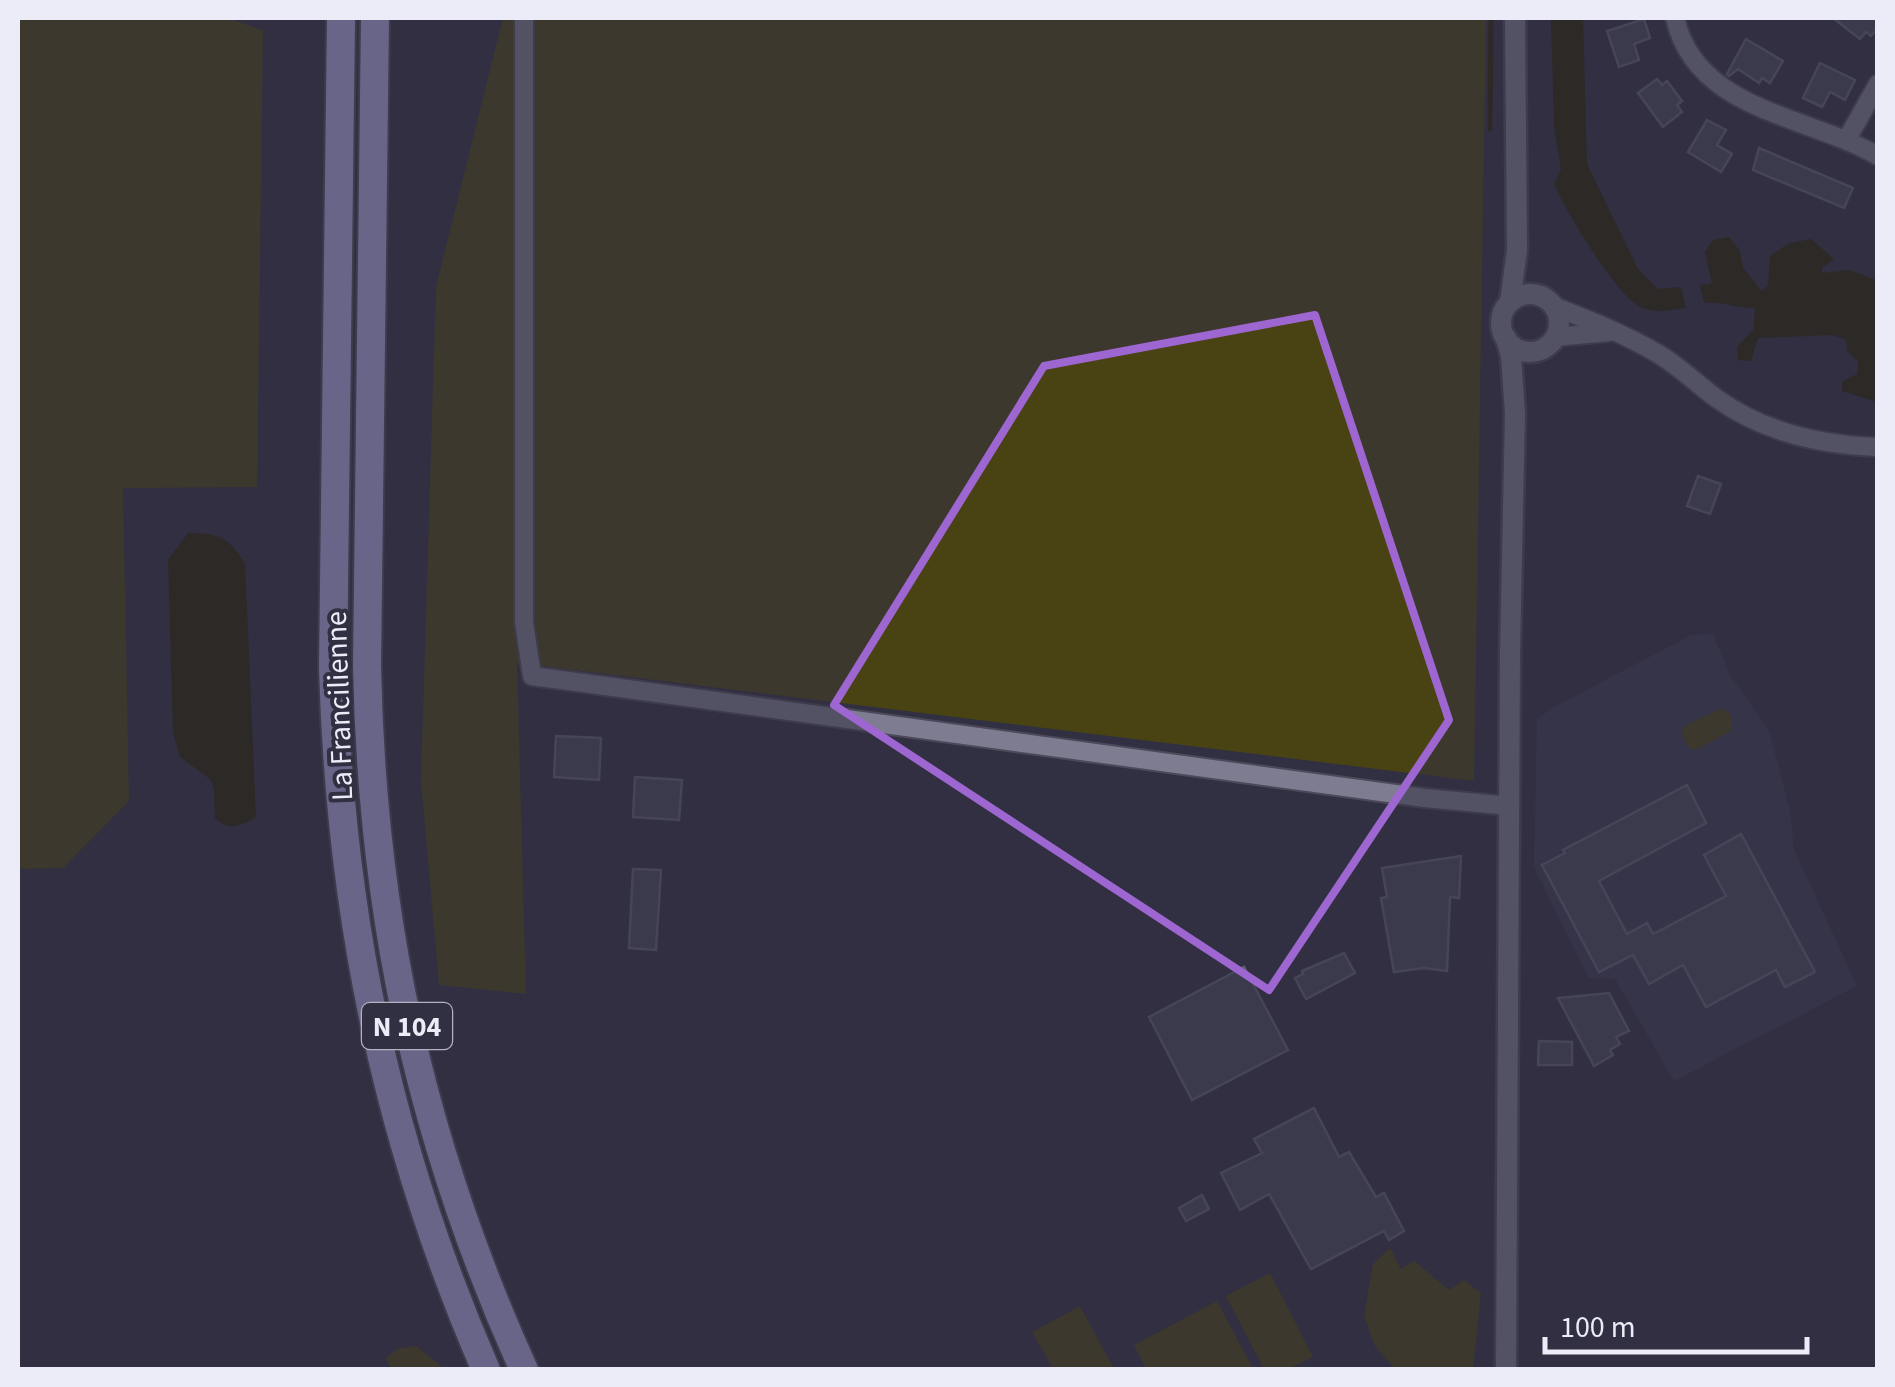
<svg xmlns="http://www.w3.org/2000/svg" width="1895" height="1387" font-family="'Source Sans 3',sans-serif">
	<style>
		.built { fill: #3c3a51 }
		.green { fill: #494314 }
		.water { fill: #272306 }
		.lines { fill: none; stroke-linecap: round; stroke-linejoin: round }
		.stream { stroke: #272306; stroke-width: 5 }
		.building { fill: #474559; stroke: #616074; stroke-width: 2.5 }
		.minor-casing { stroke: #4c4a5a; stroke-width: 22 }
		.tertiary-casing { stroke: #4c4a5a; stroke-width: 25 }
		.trunk-casing { stroke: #4c4a5a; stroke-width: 32 }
		.minor { stroke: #7d7c91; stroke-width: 18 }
		.tertiary { stroke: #7d7c91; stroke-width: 20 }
		.trunk { stroke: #aca7de; stroke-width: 28 }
		.marked { fill: none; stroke: #9d66d0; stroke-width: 8; stroke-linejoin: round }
		.labels { text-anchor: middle; stroke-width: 8; stroke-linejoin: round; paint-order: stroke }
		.shield { fill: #312f42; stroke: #b4b3c1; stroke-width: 2.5 }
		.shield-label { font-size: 28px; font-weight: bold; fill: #ececf8 }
		.street-label { font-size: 30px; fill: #ececf8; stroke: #312f42 }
	</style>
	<rect width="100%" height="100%" fill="#312f42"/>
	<path class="built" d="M 1713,634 L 1730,675 L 1769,730 L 1790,811 L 1794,849 L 1857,986 L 1674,1081 L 1615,979 L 1589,978 L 1534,867 L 1537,719 L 1554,707 L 1691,635 Z"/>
	<g class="green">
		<path d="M 18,18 L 227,18 L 263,30 L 257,487 L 123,488 L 129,801 L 63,868 L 18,869 Z"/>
		<path d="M 503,18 L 1486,18 L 1474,781 L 517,663 L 526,994 L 439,985 L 421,780 L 436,287 Z"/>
		<path d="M 1722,708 L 1732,715 L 1732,730 L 1696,750 L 1689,748 L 1682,735 L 1683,727 Z"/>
		<path d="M 1390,1248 L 1401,1269 L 1414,1261 L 1449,1290 L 1464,1280 L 1481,1293 L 1473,1369 L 1395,1369 L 1375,1346 L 1364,1316 L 1373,1264 Z"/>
		<path d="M 1270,1273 L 1313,1357 L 1288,1369 L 1264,1369 L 1226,1296 Z"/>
		<path d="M 1217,1301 L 1253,1369 L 1146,1369 L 1134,1345 Z"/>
		<path d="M 1080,1306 L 1114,1369 L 1053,1369 L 1032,1332 Z"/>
		<path d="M 416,1346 L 445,1369 L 391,1369 L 386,1358 L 399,1348 Z"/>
	</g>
	<g class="water">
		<path d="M 1551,18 L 1583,18 L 1587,164 L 1638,269 L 1658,289 L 1681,287 L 1686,308 C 1671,310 1655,314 1640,307 C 1616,295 1565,210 1554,184 L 1561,169 L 1554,126 Z"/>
		<path d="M 1729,237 L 1740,251 L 1743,268 L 1762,291 L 1768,286 L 1770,256 L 1789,243 L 1811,239 L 1834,259 L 1822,268 L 1822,273 L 1850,270 L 1876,280 L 1877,402 L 1842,391 L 1842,382 L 1857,374 L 1858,361 L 1847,351 L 1846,340 L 1832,335 L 1758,338 L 1751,361 L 1738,360 L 1737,347 L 1753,330 L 1755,308 C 1737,308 1723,301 1704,303 L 1700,285 L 1712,284 L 1705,252 L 1713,240 Z"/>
		<path d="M 188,533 C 219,533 228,537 245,563 L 256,817 C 241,826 229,832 215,818 L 214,788 L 210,779 L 180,757 L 173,733 L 168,560 Z"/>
	</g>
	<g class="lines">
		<path class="stream" d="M 1490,129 L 1491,18"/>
	</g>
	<g class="building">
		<path d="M 1833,18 L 1878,18 L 1878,28 L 1871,36 L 1866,32 L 1860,39 Z"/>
		<path d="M 1644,19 L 1650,38 L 1634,44 L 1639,60 L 1619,67 L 1607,31 Z"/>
		<path d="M 1746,39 L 1783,61 L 1770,83 L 1762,78 L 1759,83 L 1738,69 L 1729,76 L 1727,74 Z"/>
		<path d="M 1820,63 L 1855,80 L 1845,100 L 1830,92 L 1822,107 L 1803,98 Z"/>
		<path d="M 1657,79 L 1662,85 L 1667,81 L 1682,101 L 1677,105 L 1682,112 L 1663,127 L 1638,93 Z"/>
		<path d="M 1707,120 L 1726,130 L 1717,145 L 1732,154 L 1721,172 L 1688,152 Z"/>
		<path d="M 1759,148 L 1853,188 L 1844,208 L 1753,170 Z"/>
		<path d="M 1698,476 L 1721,484 L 1710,514 L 1687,506 Z"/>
		<path d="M 556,736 L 601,738 L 599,780 L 554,777 Z"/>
		<path d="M 635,777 L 682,780 L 679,820 L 633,817 Z"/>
		<path d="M 1687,785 L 1706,823 L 1599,881 L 1627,934 L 1647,923 L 1653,934 L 1726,896 L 1704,855 L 1741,834 L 1815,972 L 1785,987 L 1776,970 L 1706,1007 L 1683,965 L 1649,984 L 1633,955 L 1599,972 L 1542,865 L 1565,853 L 1563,850 Z"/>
		<path d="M 1461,856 L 1459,898 L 1450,897 L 1447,971 L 1424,968 L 1394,972 L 1381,898 L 1387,897 L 1382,868 Z"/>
		<path d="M 633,869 L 661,870 L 656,950 L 629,948 Z"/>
		<path d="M 1344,953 L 1355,973 L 1306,999 L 1295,978 L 1303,974 L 1302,971 Z"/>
		<path d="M 1244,967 L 1288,1050 L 1192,1100 L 1149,1017 Z"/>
		<path d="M 1609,993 L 1629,1031 L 1616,1037 L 1620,1044 L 1610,1050 L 1613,1055 L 1594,1066 L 1558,998 Z"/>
		<path d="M 1539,1041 L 1572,1042 L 1572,1065 L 1538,1065 Z"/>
		<path d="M 1314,1108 L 1339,1157 L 1349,1152 L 1376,1197 L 1384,1193 L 1404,1231 L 1389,1240 L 1384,1231 L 1311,1269 L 1269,1194 L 1240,1210 L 1221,1173 L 1262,1153 L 1254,1139 Z"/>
		<path d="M 1202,1195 L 1209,1209 L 1186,1221 L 1179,1208 Z"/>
	</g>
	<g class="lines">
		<g class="minor-casing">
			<g id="minor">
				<path d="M 524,18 L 524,622 L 532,676 L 1425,798 L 1510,806"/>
				<path d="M 1675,18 C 1696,111 1807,115 1878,156"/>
				<path d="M 1847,139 L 1878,84"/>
				<path d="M 1553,306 C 1589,320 1627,335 1660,355 C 1680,367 1697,384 1716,398 C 1763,432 1820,445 1878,447"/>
				<path d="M 1555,337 L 1609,332"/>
			</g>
		</g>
		<g class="tertiary-casing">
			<g id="tertiary">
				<circle cx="1530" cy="323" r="29"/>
				<path d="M 1510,302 L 1517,250 L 1515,18"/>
				<path d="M 1506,338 L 1511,356 L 1515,413 L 1510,654 L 1506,1370"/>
			</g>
		</g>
		<g class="trunk-casing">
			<g id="trunk">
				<path d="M 341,18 L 333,668 C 340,914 387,1143 486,1370"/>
				<path d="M 375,18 L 367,666 C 372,917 420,1140 524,1370"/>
			</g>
		</g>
		<use href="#minor" class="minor"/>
		<use href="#tertiary" class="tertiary"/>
		<use href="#trunk" class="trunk"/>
	</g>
	<path d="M0 0H1895V1387H0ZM 1315,315 L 1449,720 L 1269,990 L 834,705 L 1044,366 Z" fill="#312f42" fill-opacity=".55" fill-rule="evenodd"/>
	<path class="marked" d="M 1315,315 L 1449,720 L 1269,990 L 834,705 L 1044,366 Z"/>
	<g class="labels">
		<rect class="shield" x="362" y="1003" width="90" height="46" rx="8"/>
		<g class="shield-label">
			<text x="407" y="1036">N 104</text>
		</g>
		<g class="street-label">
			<text transform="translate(339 706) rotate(-92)" y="10">La Francilienne</text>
		</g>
	</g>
	<rect width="1895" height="1387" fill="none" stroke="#ececf8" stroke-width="40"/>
	<path d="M1545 1337v15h262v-15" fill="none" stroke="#ececf8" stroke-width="5"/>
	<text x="1560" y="1337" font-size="30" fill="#ececf8" stroke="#312f42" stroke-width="8" paint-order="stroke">100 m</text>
</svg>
